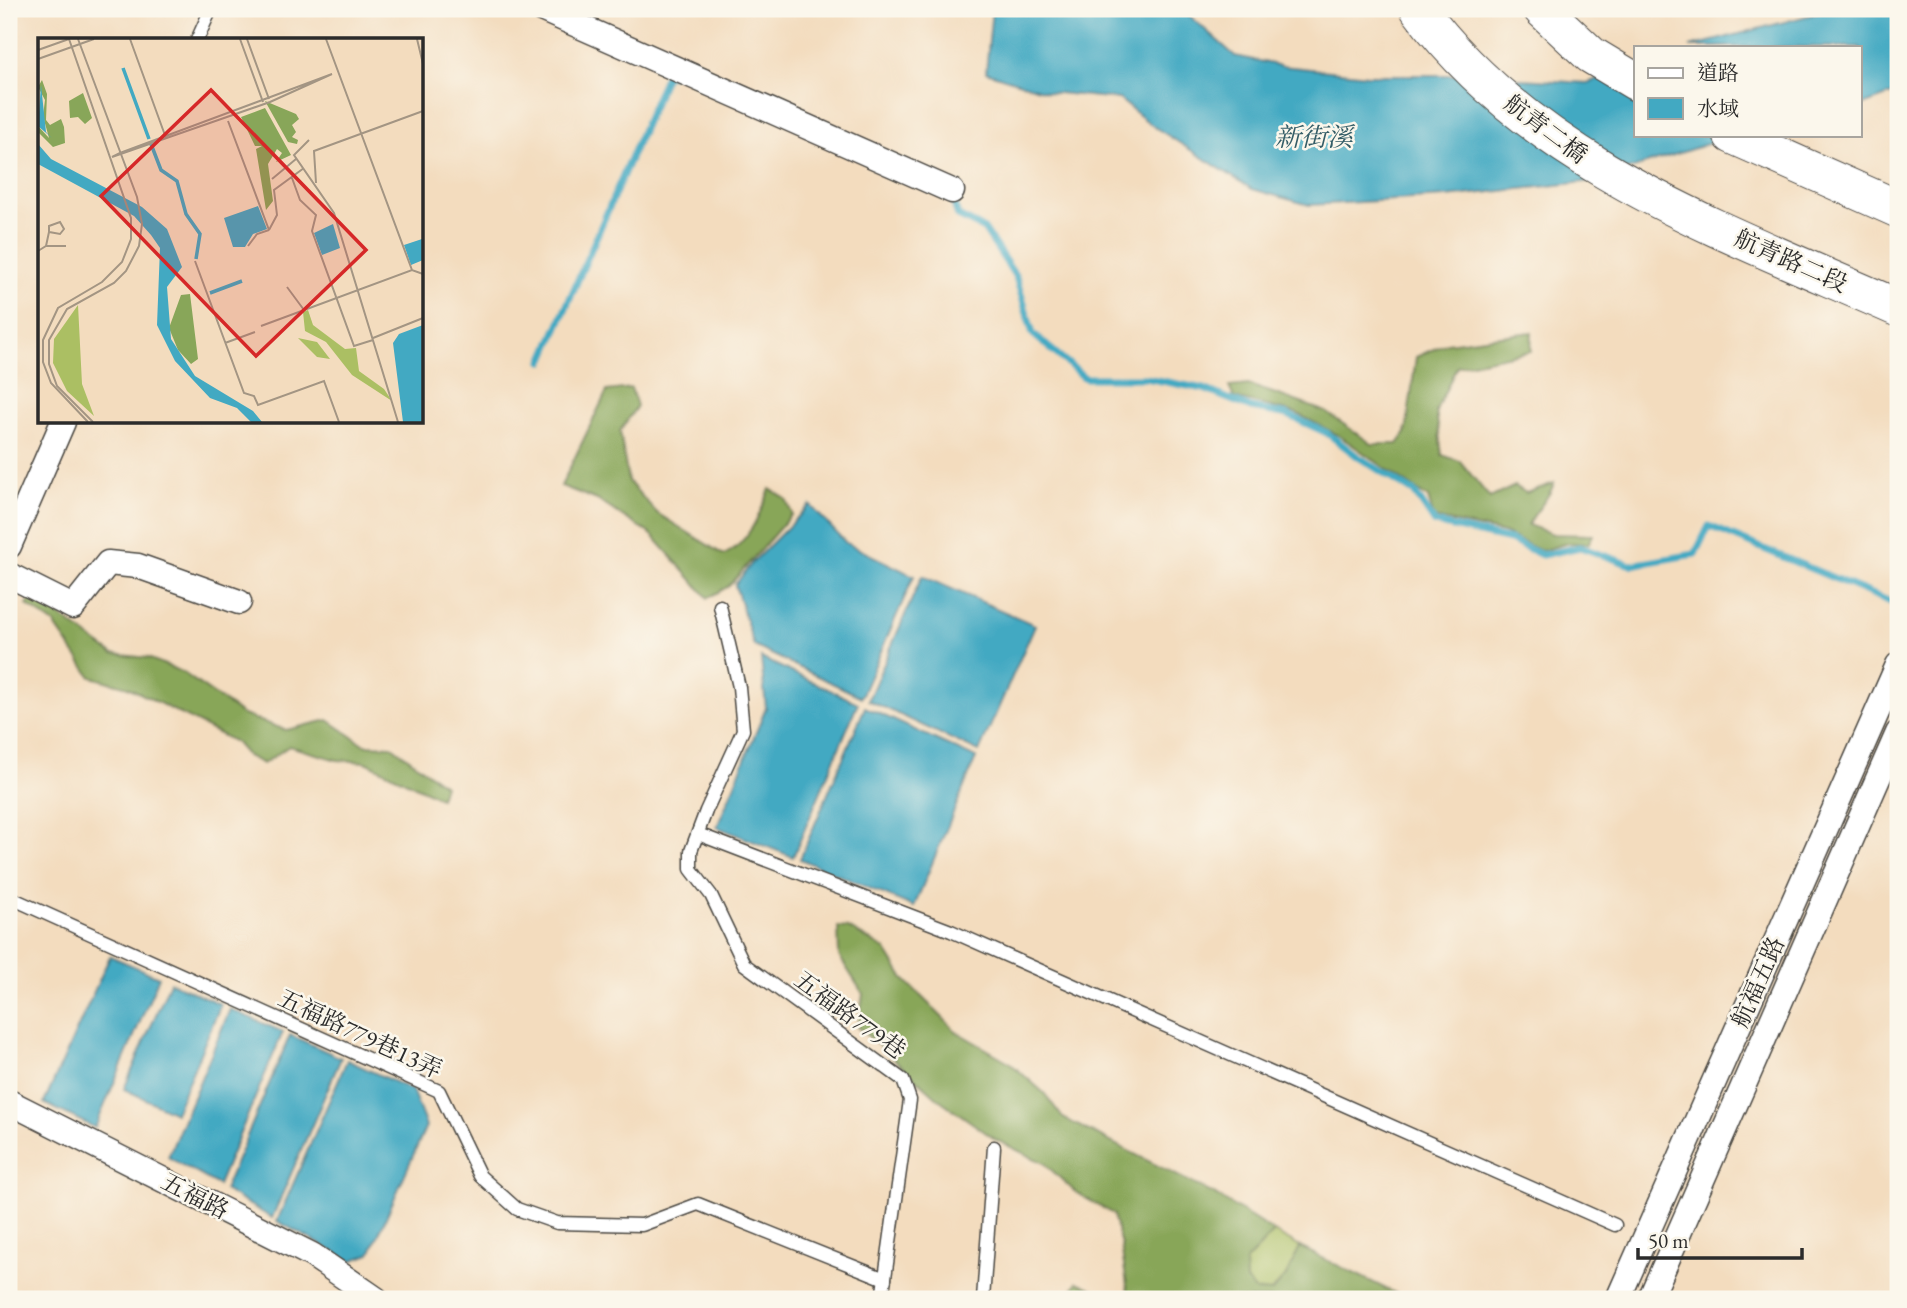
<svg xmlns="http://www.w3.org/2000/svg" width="1907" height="1308" font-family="'EB Garamond','Noto Serif TC',serif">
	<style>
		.green { fill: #abbf63; stroke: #6b7547; stroke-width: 2 }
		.forest { fill: #88a659; stroke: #5a6842; stroke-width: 2 }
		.water { fill: #42a9c2; stroke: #366a76; stroke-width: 2 }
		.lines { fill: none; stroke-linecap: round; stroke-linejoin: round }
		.stream { stroke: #42a9c2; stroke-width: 7 }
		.lane-casing { stroke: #494641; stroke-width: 15 }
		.street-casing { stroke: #494641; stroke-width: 27 }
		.secondary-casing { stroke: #494641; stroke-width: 39 }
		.lane { stroke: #fff; stroke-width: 12 }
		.street { stroke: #fff; stroke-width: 24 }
		.secondary { stroke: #fff; stroke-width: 37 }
		.labels { text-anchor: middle; stroke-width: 5; stroke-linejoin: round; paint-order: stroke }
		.street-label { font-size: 24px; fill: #2b2b2b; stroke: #fbf7ec }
		.water-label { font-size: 26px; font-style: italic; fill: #345d67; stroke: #fbf7ec }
		.inset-river { fill: none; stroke: #42a9c2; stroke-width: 3.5 }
		.inset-road { fill: none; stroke: #a39583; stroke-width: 2 }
		.view { fill: #d62828; fill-opacity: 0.15; stroke: #d62828; stroke-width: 3.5 }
		.inset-edge { fill: none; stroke: #2b2b2b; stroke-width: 3.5 }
	</style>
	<rect width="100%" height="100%" fill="#fbf7ec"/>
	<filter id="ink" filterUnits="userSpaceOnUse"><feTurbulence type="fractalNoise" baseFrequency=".0143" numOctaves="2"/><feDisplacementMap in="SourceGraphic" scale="14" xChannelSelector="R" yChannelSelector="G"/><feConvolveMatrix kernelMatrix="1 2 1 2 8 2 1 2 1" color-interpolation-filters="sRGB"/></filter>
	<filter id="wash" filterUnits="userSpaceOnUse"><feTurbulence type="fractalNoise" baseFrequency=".00686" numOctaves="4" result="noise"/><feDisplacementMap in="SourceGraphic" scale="28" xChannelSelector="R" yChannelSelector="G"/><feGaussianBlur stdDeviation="1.57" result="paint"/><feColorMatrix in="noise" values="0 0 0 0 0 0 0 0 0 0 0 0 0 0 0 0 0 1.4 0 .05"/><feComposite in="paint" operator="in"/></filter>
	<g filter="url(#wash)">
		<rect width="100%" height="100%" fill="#f3dcbe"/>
		<path class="green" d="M 1274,1232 L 1300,1247 L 1286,1276 L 1271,1292 L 1256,1291 L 1246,1281 L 1245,1262 Z"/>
		<g class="forest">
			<path d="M 1532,332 L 1531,351 L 1457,366 L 1436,411 L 1442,455 L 1460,461 L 1490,498 L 1515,486 L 1526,493 L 1554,483 C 1549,500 1536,509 1528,525 L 1553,534 L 1593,535 L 1588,544 L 1568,543 L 1541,551 L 1504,533 L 1434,518 L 1428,498 L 1338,435 L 1296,413 L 1234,398 L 1229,387 L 1249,385 L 1276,394 L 1326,412 L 1372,444 L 1398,444 L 1406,433 L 1416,357 L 1447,343 Z"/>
			<path d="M 631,388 L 637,406 L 620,431 L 628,481 L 657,513 L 724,555 C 748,544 760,514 770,489 L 786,499 L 792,514 L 729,586 L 708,598 L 652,535 L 597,500 L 561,486 L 607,391 Z"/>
			<path d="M 32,596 L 113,654 L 148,658 L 182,672 L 243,715 L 286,730 L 328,720 L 365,745 L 392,746 L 444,785 L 440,798 L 366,762 L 337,760 L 289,746 L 263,764 L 247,756 L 235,742 L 128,687 L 91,677 L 54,624 L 27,605 Z"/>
			<path d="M 838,927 L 848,928 L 885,949 L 904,979 L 957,1032 L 1009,1062 L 1044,1093 L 1063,1118 L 1216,1195 L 1274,1232 L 1245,1262 L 1246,1280 L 1256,1291 L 1272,1292 L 1286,1276 L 1300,1247 L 1407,1299 L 1129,1299 L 1121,1245 L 1113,1214 L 1075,1192 L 1044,1163 L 996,1140 L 940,1100 L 858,1027 L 863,994 L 839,956 Z"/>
			<path d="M 1077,1282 L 1104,1294 L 1105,1299 L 1068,1299 Z"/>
		</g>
		<g class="water">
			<path d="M 992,9 L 1182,9 L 1235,56 L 1282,66 L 1368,75 L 1455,75 L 1587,83 L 1636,66 L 1636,135 L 1735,135 L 1594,181 L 1446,197 L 1309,205 L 1252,189 L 1153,126 L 1119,99 L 1048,92 L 986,72 Z"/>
			<path d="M 1833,9 L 1898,9 L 1898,92 L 1860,106 L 1860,47 L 1690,47 Z"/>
			<path d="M 810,505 L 846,543 L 914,576 L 861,697 L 754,646 L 735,585 L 753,562 Z"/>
			<path d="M 922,576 L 1035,625 L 979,752 L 868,700 Z"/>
			<path d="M 761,658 L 858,703 L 793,857 L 717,827 L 766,708 Z"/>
			<path d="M 865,707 L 976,758 L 914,907 L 800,859 Z"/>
			<path d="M 110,956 L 159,977 L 95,1128 L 44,1103 Z"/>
			<path d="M 170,982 L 221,1004 L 175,1113 L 124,1089 Z"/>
			<path d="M 230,1009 L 283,1032 L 218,1185 L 168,1157 Z"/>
			<path d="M 290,1035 L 341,1058 L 272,1218 L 224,1190 Z"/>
			<path d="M 347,1060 L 412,1090 L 426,1126 L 370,1254 L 351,1261 L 277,1221 Z"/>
		</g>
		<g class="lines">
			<g class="stream">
				<path d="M 948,197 L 952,198 L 958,216 L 984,229 L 1016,277 L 1033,334 L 1085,378 L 1146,378 L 1204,389 L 1251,408 L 1288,415 L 1327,433 L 1357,456 L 1415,493 L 1435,523 L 1510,540 L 1542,555 L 1580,547 L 1631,565 L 1695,554 L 1709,526 L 1898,605"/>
				<path d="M 543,361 L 667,73 L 671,75"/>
			</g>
		</g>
	</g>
	<g filter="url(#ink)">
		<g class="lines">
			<g class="lane-casing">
				<g id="lane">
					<path d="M 197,40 L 211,9"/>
					<path d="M 720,606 L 739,687 L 743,730 L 706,811 L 691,851 L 691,869 L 711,895 L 744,964 L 903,1080 L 910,1100 L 882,1299"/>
					<path d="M 698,834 L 951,931 L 1615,1225"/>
					<path d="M 9,897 L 439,1091 L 480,1176 L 517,1209 L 557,1223 L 642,1225 L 698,1204 L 885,1279"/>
					<path d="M 983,1299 L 994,1147"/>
				</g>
			</g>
			<g class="street-casing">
				<g id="street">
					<path d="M 541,9 L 952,191"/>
					<path d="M 9,546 L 63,422"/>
					<path d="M 9,575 L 73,607 L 108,563 L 138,566 L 239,602"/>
					<path d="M 9,1102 L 312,1255 L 376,1299"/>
					<path d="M 1618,1299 L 1898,665"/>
					<path d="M 1650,1299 L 1898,733"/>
				</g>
			</g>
			<g class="secondary-casing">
				<g id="secondary">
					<path d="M 1419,9 C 1535,166 1727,232 1898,308"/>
					<path d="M 1542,9 L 1591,55 L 1636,82"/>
					<path d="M 1732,135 L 1898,209"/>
				</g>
			</g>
			<use href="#lane" class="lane"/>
			<use href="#street" class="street"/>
			<use href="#secondary" class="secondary"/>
		</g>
	</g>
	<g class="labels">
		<g class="street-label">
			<text transform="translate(1546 129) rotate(37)" y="8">航青二橋</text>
			<text transform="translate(1791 261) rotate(24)" y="8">航青路二段</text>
			<text transform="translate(1758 982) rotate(-66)" y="8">航福五路</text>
			<text transform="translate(850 1015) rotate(36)" y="8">五福路779巷</text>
			<text transform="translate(360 1034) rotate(25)" y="8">五福路779巷13弄</text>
			<text transform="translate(195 1196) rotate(27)" y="8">五福路</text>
		</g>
		<g class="water-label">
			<text x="1314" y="146">新街溪</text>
		</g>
	</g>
	<g transform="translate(38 38)">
		<rect width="385" height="385" fill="#f3dcbe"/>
		<path d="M 40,267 L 44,346 L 56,378 L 29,353 L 15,325 L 16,301 ZM 270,272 L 275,287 L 307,311 L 318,310 L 321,333 L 346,351 L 354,363 L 314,337 L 288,304 L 267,293 L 265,274 ZM 260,300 L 279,304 L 292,321 L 279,319 Z" fill="#abbf63"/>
		<path d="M 4,42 L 9,56 L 8,82 L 12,87 L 23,81 L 26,89 L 27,105 L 15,109 L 0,94 L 0,88 L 11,100 L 5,78 L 7,62 L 0,49 ZM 45,55 L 54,80 L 47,86 L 40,79 L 32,80 L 31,63 ZM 227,63 L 258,76 L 261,81 L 254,87 L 258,94 L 254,99 L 260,102 L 259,106 L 250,104 ZM 227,70 L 253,117 L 238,124 L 244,115 L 239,111 L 230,126 L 235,163 L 228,172 L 218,111 L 224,108 L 217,108 L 203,79 ZM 152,256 L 160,321 L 153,326 L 140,312 L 131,290 L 143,257 Z" fill="#88a659"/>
		<path d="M 3,47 L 8,94 L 14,100 L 0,88 ZM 0,106 L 13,121 L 104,169 L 129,191 L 144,229 L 129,249 L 133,301 L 157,338 L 215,373 L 224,384 L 213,384 L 199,370 L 172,360 L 137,323 L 119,287 L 122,210 L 113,197 L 96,178 L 0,126 ZM 220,168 L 229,191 L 215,196 L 207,209 L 195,209 L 186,180 ZM 295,186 L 302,210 L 284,217 L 276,195 ZM 384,201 L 385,222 L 373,227 L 366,207 ZM 385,287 L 385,384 L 365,384 L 355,305 L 361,296 Z" fill="#42a9c2"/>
		<path class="inset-river" d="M 85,30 L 111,101M 113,106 L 123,132 L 139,143 L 148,176 L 162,196 L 158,221M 172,255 L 204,243"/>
		<path class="inset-road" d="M 31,1 L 93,180 L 93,201 L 84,224 L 64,244 L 20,270 L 5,302 L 5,324 L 13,345 L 50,384M 40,1 L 99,159 L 104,186 L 101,208 L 88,233 L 76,245 L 29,271 L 11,302 L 11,326 L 19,348 L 55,384M 92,1 L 128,100M 202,1 L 225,64M 209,1 L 231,61M 288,1 L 374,232M 379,1 L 385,26M 0,12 L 31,1M 0,21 L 56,1M 294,36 L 232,64 L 74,119 L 82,115 ZM 190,83 L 231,192M 271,102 L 256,117 L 296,175 L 360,384M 254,140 L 262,162 L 278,177 L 274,193 L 316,308 L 335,302M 234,141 L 258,121M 278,145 L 276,113 L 385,73M 231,192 L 239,177 L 236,152 L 266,130M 8,208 L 11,194 L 22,196 L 26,191 L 22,184 L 11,188 L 11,194M 210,208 L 219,196 L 231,192M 0,213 L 8,208 L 28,208M 157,223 L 206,355 L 216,358 L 220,367 L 286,343 L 301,384M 249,249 L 266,272M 223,288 L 374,232 L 385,236M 335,300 L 385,280M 187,305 L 217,294"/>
		<path class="view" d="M 173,52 L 328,212 L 218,318 L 63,158 Z"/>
		<rect width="385" height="385" class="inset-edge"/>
	</g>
	<rect width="1907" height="1308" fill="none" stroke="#fbf7ec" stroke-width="35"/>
	<rect x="1634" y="46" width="228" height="91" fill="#fbf7ec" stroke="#a8a59f" stroke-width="2"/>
	<rect x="1648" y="68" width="35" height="10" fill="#ffffff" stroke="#a8a59f" stroke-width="2"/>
	<text x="1697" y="80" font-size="21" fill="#2b2b2b">道路</text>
	<rect x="1648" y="98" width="35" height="21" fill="#42a9c2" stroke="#a8a59f" stroke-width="2"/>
	<text x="1697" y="116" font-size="21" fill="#2b2b2b">水域</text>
	<path d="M1638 1248v10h164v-10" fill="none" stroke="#2b2b2b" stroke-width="3.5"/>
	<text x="1648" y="1248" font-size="21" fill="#2b2b2b" stroke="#fbf7ec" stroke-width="5" paint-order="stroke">50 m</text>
</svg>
